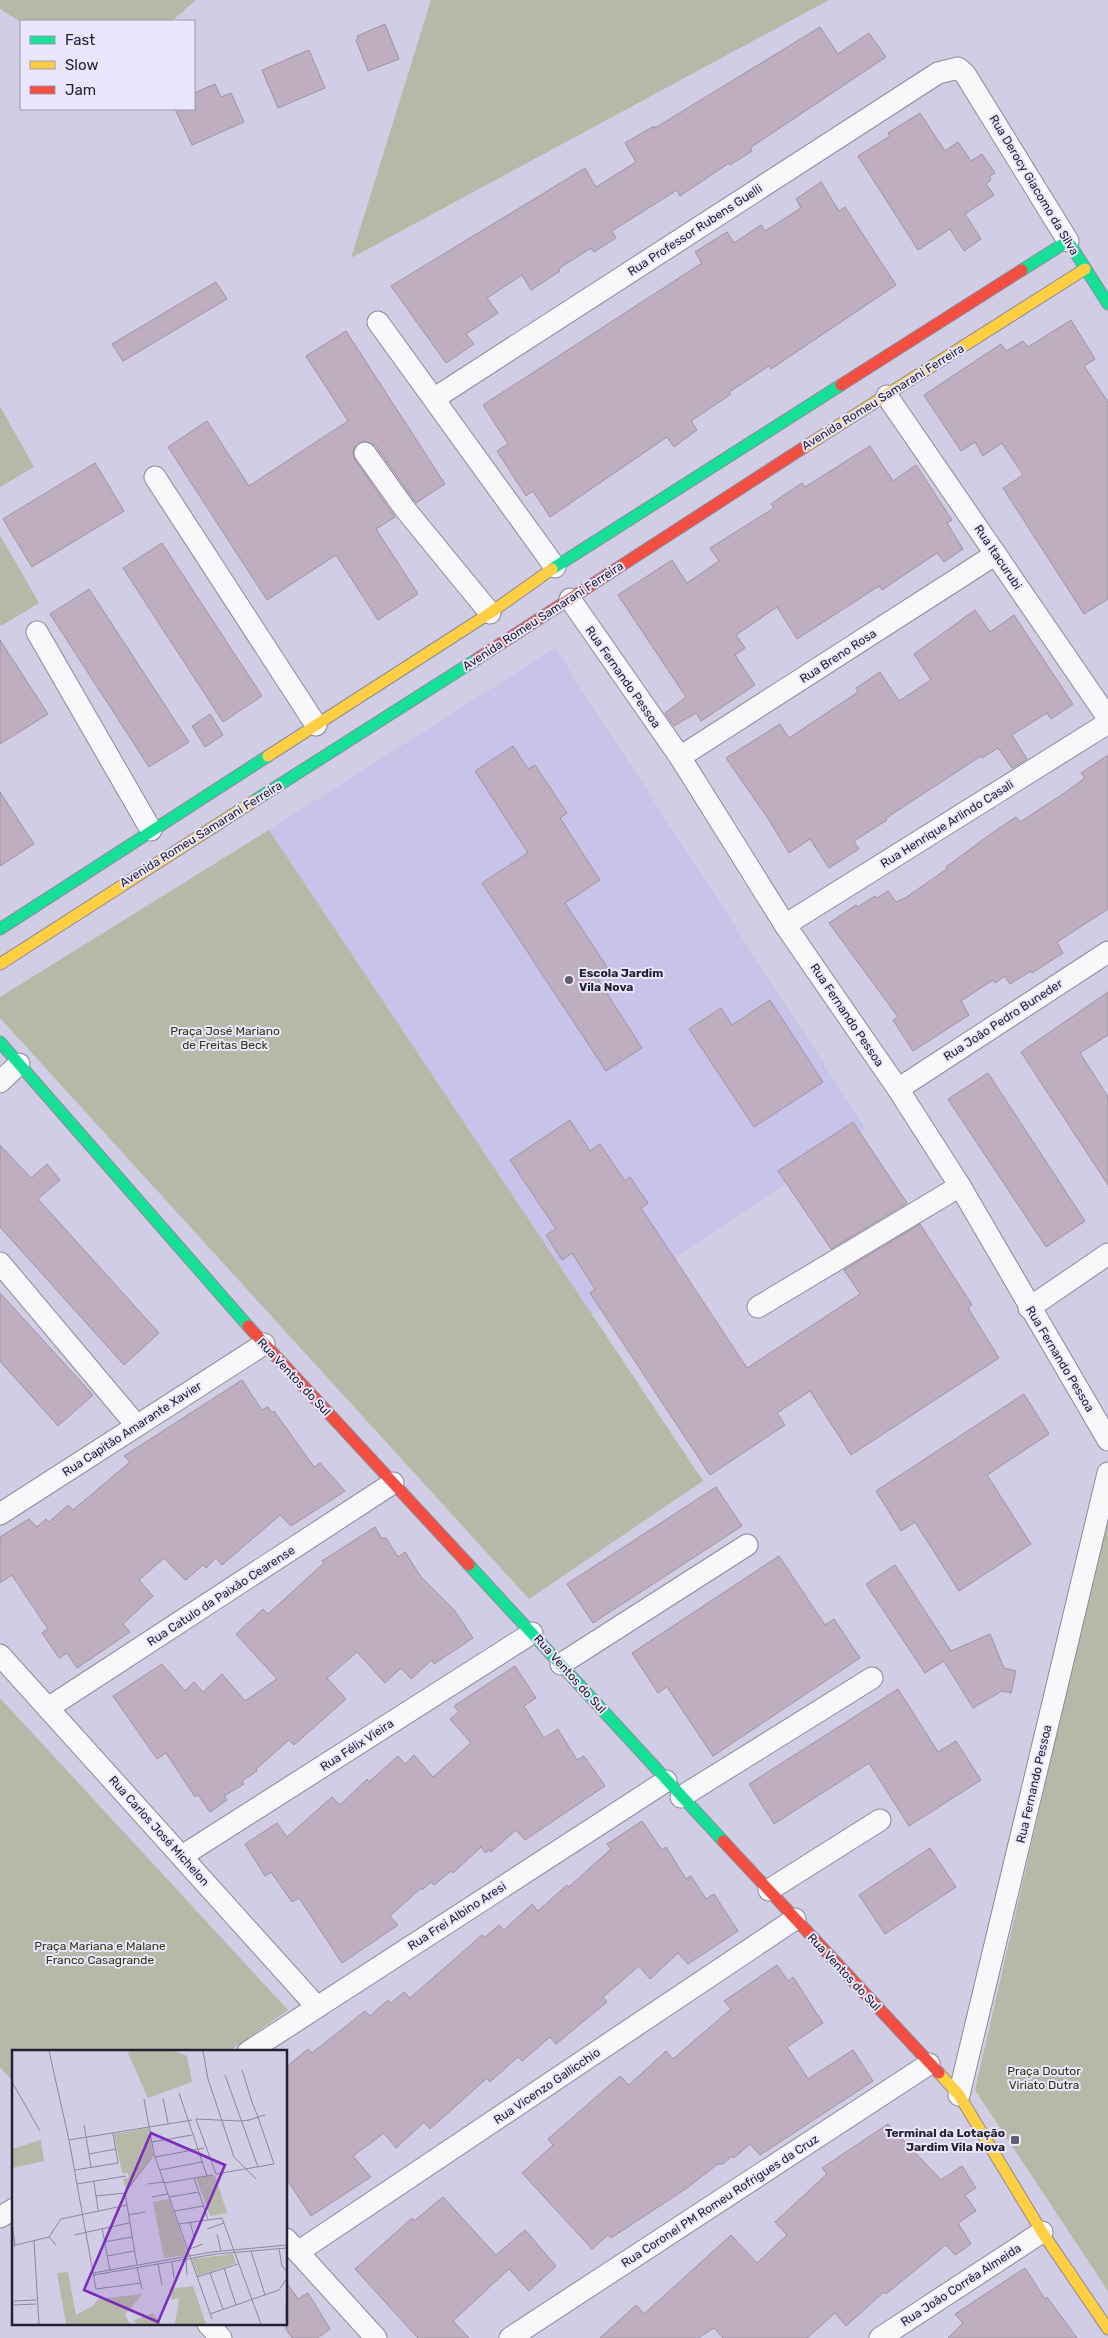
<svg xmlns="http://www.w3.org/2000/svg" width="1108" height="2338" font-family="Rubik,sans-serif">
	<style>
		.built { fill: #c8c3e9 }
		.green { fill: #b7b8a8 }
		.building { fill: #bfaec0; stroke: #9d94a2 }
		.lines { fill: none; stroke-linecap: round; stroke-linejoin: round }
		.street-casing { stroke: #8d8a9b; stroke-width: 23 }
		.fast-casing { stroke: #8d8a9b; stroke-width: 13 }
		.slow-casing { stroke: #8d8a9b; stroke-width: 13 }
		.jam-casing { stroke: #8d8a9b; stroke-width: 13 }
		.street { stroke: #f8f8fb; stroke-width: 21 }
		.fast { stroke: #16e098; stroke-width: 11 }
		.slow { stroke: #ffcf43; stroke-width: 11 }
		.jam { stroke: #f24e42; stroke-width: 11 }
		.poi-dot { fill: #605d70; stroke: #eae7fd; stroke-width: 2 }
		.labels { text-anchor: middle; stroke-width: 4; stroke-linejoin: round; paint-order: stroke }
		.street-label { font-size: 12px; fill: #242131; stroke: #eae7fd }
		.poi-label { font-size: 12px; font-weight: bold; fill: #242131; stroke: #eae7fd; text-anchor: start }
		.park-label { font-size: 12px; fill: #353712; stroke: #eae7fd }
		.inset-river { fill: none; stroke: #66b1a4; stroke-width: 2.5 }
		.inset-road { fill: none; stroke: #8b889c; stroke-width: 1 }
		.view { fill: #7b2cbf; fill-opacity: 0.15; stroke: #7b2cbf; stroke-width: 2.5 }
		.inset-edge { fill: none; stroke: #242131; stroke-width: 2.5 }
	</style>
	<rect width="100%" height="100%" fill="#d0cde4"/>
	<path class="built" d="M 555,648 L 866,1129 L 592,1315 L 269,830 Z"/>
	<g class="green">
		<path d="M 0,0 L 196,0 L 172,21 L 21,22 L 0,9 Z"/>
		<path d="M 431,0 L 829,0 L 351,258 Z"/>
		<path d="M 0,406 L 34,467 L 0,487 Z"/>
		<path d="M 0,535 L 39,603 L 1,626 L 0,624 Z"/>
		<path d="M 269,830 L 703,1481 L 529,1599 L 0,1018 L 0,997 Z"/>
		<path d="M 1108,1510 L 1108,2291 L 975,2090 Z"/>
		<path d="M 0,1698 L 288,2010 L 228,2052 L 14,2052 L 14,2083 L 0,2067 Z"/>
	</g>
	<g class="building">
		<path d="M 385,24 L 399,59 L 368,71 L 356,40 L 358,39 L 357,36 Z"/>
		<path d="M 820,27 L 838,54 L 869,33 L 886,57 L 750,148 L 752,151 L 730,165 L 729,163 L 680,196 L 677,190 L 612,231 L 616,238 L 594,252 L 591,248 L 558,269 L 560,271 L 531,290 L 522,275 L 487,298 L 498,313 L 466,334 L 474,344 L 446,363 L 391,286 L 585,168 L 596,187 L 636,162 L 625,143 L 654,126 L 655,128 Z"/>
		<path d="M 309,50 L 325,88 L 278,108 L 262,70 Z"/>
		<path d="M 215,84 L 221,97 L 231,93 L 244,122 L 192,145 L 175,109 L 194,109 L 194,93 Z"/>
		<path d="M 920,113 L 945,151 L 958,142 L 971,161 L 982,154 L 995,173 L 989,177 L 991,180 L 986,184 L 994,195 L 965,214 L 981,239 L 964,251 L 950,229 L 918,250 L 858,156 L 890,136 L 888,133 Z"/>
		<path d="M 821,182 L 839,211 L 845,207 L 896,285 L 771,369 L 769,366 L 729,392 L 731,394 L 691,421 L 697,430 L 674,447 L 667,437 L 550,517 L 533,491 L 526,496 L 497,451 L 508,444 L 483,405 L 702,263 L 695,252 L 727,232 L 734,243 L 761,225 L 765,231 L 801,208 L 796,199 Z"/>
		<path d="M 216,282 L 227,299 L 123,361 L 112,344 Z"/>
		<path d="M 1071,320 L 1095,359 L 1084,366 L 1108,402 L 1108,599 L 1084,614 L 1003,488 L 1023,475 L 1002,443 L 983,456 L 975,442 L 961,451 L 924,395 L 1001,344 L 1006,351 L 1023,341 L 1028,347 Z"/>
		<path d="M 346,331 L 445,484 L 416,503 L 375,445 L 364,441 L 354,447 L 353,454 L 355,460 L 395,517 L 376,529 L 418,594 L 378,620 L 336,555 L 267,600 L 168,447 L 207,421 L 249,486 L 348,421 L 306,356 Z"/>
		<path d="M 870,446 L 893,481 L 916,465 L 952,520 L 947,523 L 963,549 L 944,562 L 937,553 L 882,590 L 879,586 L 797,639 L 777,607 L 736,635 L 745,648 L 735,655 L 755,685 L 701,721 L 696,713 L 674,726 L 665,713 L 686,697 L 618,595 L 672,560 L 687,583 L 719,561 L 710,548 L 774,508 L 771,504 L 802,483 L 805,487 Z"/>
		<path d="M 95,463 L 124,511 L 32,567 L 3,519 Z"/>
		<path d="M 162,543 L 262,696 L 223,722 L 123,568 Z"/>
		<path d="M 89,589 L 189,742 L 149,767 L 50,614 Z"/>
		<path d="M 975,610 L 990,632 L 1014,615 L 1073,704 L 1051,719 L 1047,713 L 1012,735 L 1027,759 L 1012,768 L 998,748 L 982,758 L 981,756 L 886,818 L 887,820 L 854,841 L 859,849 L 829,868 L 810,839 L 789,853 L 769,820 L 726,758 L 780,724 L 789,738 L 858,692 L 856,688 L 880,672 L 899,701 L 931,680 L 914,654 Z"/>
		<path d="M 0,640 L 48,714 L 0,744 Z"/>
		<path d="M 210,714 L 223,735 L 205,747 L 192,726 Z"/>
		<path d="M 513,746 L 528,769 L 535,765 L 567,813 L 560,818 L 600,880 L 565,903 L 609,970 L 597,978 L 642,1048 L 606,1071 L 482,883 L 528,853 L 475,771 Z"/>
		<path d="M 1108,755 L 1108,909 L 1057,942 L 1063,953 L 1032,973 L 1031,971 L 1010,984 L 1005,976 L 995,983 L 993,980 L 961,1001 L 969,1015 L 913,1051 L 893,1020 L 898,1017 L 829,923 L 856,905 L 858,907 L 875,896 L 877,898 L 888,891 L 896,902 L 905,898 L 947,869 L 946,867 L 995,831 L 1016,817 L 1020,822 L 1060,796 L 1085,778 L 1081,773 Z"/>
		<path d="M 0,792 L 34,844 L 0,866 Z"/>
		<path d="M 1108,992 L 1108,1035 L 1080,1053 L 1108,1097 L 1108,1185 L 1021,1052 Z"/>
		<path d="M 770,1000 L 823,1082 L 754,1127 L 689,1029 L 721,1008 L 732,1025 Z"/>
		<path d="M 988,1073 L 1085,1221 L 1046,1247 L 948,1099 Z"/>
		<path d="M 570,1120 L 590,1151 L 600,1144 L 625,1181 L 630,1177 L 648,1203 L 641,1208 L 747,1368 L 860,1294 L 844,1270 L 920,1224 L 972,1305 L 968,1308 L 999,1358 L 851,1455 L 810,1391 L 777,1413 L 785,1425 L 710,1475 L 590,1293 L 595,1289 L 572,1253 L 562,1260 L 546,1235 L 556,1229 L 510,1160 Z"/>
		<path d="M 853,1122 L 907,1203 L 831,1249 L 778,1171 Z"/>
		<path d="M 0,1145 L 31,1178 L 47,1164 L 60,1180 L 38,1199 L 159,1333 L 124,1365 L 0,1227 Z"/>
		<path d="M 0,1293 L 93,1395 L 58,1426 L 0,1361 Z"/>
		<path d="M 242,1380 L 262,1410 L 268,1407 L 272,1413 L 274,1411 L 314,1467 L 320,1463 L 345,1491 L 291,1526 L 280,1515 L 222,1565 L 216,1558 L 206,1568 L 203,1565 L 187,1579 L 185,1580 L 164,1558 L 139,1580 L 153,1596 L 123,1624 L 130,1632 L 77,1668 L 67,1653 L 59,1658 L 42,1633 L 48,1629 L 12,1575 L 0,1583 L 0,1537 L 29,1519 L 37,1527 L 46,1519 L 49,1522 L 68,1505 L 73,1510 L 130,1462 L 124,1456 Z"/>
		<path d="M 1024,1394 L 1049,1434 L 987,1475 L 1031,1544 L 959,1591 L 915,1522 L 901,1531 L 876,1491 Z"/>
		<path d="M 716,1487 L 742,1526 L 593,1623 L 567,1584 Z"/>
		<path d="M 375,1527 L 381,1538 L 386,1538 L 398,1557 L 405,1552 L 421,1577 L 455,1611 L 473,1638 L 434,1664 L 432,1660 L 411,1679 L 401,1668 L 385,1683 L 357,1652 L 327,1678 L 346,1699 L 294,1745 L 289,1740 L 256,1769 L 257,1771 L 242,1781 L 244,1784 L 224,1796 L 227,1800 L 210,1812 L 198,1795 L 195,1797 L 166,1753 L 157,1759 L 113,1696 L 162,1664 L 185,1691 L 194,1682 L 203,1692 L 222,1674 L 245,1701 L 277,1679 L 236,1634 L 263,1609 L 268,1614 L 324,1563 L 322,1561 Z"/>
		<path d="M 779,1556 L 825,1625 L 834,1619 L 860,1658 L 713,1756 L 667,1687 L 658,1693 L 632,1653 Z"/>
		<path d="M 895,1565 L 951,1651 L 990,1634 L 1004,1668 L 1016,1671 L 1011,1693 L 1002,1691 L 973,1708 L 944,1661 L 925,1673 L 866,1584 Z"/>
		<path d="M 515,1666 L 536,1698 L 524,1706 L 544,1738 L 558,1729 L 577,1760 L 584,1756 L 605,1786 L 525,1840 L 516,1830 L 491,1852 L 489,1849 L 486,1853 L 481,1847 L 453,1873 L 451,1871 L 434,1885 L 431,1882 L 422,1890 L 421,1888 L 390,1916 L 398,1925 L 342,1963 L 299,1898 L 292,1902 L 271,1872 L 265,1876 L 245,1844 L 277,1823 L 287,1837 L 332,1797 L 340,1805 L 367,1779 L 369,1782 L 398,1756 L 405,1764 L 414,1755 L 433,1777 L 471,1743 L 450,1719 L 459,1712 L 454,1706 Z"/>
		<path d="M 898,1689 L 938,1752 L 956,1741 L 981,1780 L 909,1826 L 869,1763 L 774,1824 L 749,1784 Z"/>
		<path d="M 642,1821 L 662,1850 L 666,1847 L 686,1879 L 691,1876 L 706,1899 L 714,1894 L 738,1931 L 688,1964 L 678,1953 L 650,1979 L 639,1966 L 603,1997 L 607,2002 L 556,2044 L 550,2037 L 522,2061 L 518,2057 L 490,2082 L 487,2078 L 430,2129 L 424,2122 L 396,2148 L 384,2133 L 353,2156 L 371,2177 L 311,2216 L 286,2178 L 286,2067 L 308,2049 L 312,2053 L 365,2011 L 370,2016 L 388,2000 L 391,2003 L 404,1992 L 410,1998 L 482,1935 L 484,1938 L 499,1925 L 504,1930 L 532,1904 L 538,1911 L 567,1885 L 569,1887 L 611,1849 L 607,1844 Z"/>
		<path d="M 930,1848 L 956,1887 L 885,1934 L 859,1895 Z"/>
		<path d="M 777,1965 L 788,1981 L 793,1977 L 823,2023 L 787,2047 L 808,2079 L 853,2050 L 873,2081 L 760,2155 L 750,2144 L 734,2158 L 732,2156 L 723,2164 L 718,2164 L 687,2188 L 611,2238 L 608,2235 L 592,2249 L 522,2173 L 553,2145 L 548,2139 L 620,2076 L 629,2085 L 666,2051 L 673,2059 L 731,2009 L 724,2001 Z"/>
		<path d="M 888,2124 L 941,2180 L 962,2166 L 976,2188 L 965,2195 L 976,2211 L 958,2223 L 971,2244 L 955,2255 L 946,2245 L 886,2294 L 884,2292 L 846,2326 L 835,2313 L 807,2338 L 723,2338 L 714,2328 L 698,2338 L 600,2338 L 636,2305 L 644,2314 L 731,2235 L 757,2263 L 787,2235 L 775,2222 L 827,2174 L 822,2168 Z"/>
		<path d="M 443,2197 L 496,2255 L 525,2230 L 556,2266 L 529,2291 L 509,2269 L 453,2321 L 469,2338 L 418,2338 L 355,2269 L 412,2218 L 414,2221 Z"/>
		<path d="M 1025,2268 L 1045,2299 L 1047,2297 L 1077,2338 L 948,2338 L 963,2323 L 955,2314 Z"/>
		<path d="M 286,2282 L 298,2299 L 308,2293 L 330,2329 L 318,2338 L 292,2338 L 286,2329 Z"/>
	</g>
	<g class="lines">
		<g class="street-casing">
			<g id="street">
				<path d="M 378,322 L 555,567"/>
				<path d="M 887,396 L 1108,718"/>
				<path d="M 435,398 L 938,73 L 958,68 L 965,74 L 1068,241"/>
				<path d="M 365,453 L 405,509 L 490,613"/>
				<path d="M 155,477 L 316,725"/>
				<path d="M 570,599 L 680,757 L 785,925 L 898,1089 L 960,1186 L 1108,1440"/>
				<path d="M 37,632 L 151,830"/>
				<path d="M 680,757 L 996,554"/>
				<path d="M 785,925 L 1108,723"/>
				<path d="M 0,1082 L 19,1064"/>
				<path d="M 898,1089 L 1108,952"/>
				<path d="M 0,1263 L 137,1426"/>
				<path d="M 758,1307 L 960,1186"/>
				<path d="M 1029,1308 L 1108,1254"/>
				<path d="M 0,1514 L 264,1344"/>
				<path d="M 0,1655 L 317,2007"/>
				<path d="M 561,1664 L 747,1545"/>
				<path d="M 48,1708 L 393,1483"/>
				<path d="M 681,1797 L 872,1678"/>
				<path d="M 182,1856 L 532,1633"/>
				<path d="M 769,1890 L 880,1820"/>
				<path d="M 248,2052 L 666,1781"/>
				<path d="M 959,2095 L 1108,1473"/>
				<path d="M 0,2217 L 14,2209"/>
				<path d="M 286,2239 L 376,2338"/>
				<path d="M 298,2252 L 795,1919"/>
				<path d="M 208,2324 L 221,2338"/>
				<path d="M 510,2338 L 929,2064"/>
				<path d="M 880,2338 L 1042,2232"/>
			</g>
		</g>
		<g class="fast-casing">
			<g id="fast">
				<path d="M 1022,270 L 1068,241 L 1108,304"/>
				<path d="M 552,569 L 841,385"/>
				<path d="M 254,801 L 477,659"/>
				<path d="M 0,929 L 268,756"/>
				<path d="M 0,1042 L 248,1326"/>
				<path d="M 469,1565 L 723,1841"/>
			</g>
		</g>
		<g class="slow-casing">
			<g id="slow">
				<path d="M 803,448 L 1085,269"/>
				<path d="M 268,756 L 490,613 L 552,569"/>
				<path d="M 0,964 L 254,801"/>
				<path d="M 939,2073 L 959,2095 L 1042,2232 L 1108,2329"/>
			</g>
		</g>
		<g class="jam-casing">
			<g id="jam">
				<path d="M 841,385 L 1022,270"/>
				<path d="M 477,659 L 803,448"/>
				<path d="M 248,1326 L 469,1565"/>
				<path d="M 723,1841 L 939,2073"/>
			</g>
		</g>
		<use href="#street" class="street"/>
		<use href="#fast" class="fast"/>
		<use href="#slow" class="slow"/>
		<use href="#jam" class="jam"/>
	</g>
	<g class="poi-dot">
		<circle cx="569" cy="980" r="5"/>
		<rect x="1010" y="2135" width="10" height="10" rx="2.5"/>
	</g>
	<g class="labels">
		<g class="street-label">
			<text transform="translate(1034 185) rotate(59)" y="4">Rua Derocy Giacomo da Silva</text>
			<text transform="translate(695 230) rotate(-33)" y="4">Rua Professor Rubens Guelli</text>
			<text transform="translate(883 397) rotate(-32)" y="4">Avenida Romeu Samarani Ferreira</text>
			<text transform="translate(998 557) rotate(56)" y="4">Rua Itacurubi</text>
			<text transform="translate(543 616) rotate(-33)" y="4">Avenida Romeu Samarani Ferreira</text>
			<text transform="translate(838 656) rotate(-33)" y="4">Rua Breno Rosa</text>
			<text transform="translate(623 677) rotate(55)" y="4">Rua Fernando Pessoa</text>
			<text transform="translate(947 824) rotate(-32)" y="4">Rua Henrique Arlindo Casali</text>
			<text transform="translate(201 834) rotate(-32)" y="4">Avenida Romeu Samarani Ferreira</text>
			<text transform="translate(847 1015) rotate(56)" y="4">Rua Fernando Pessoa</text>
			<text transform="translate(1003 1020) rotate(-33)" y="4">Rua João Pedro Buneder</text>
			<text transform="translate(1060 1359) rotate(59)" y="4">Rua Fernando Pessoa</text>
			<text transform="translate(294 1377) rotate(47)" y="4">Rua Ventos do Sul</text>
			<text transform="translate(132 1429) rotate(-33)" y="4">Rua Capitão Amarante Xavier</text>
			<text transform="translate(221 1596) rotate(-33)" y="4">Rua Catulo da Paixão Cearense</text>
			<text transform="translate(570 1674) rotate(48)" y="4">Rua Ventos do Sul</text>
			<text transform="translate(357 1745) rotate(-33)" y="4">Rua Félix Vieira</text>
			<text transform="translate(1034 1784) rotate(-77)" y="4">Rua Fernando Pessoa</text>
			<text transform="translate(159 1831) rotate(48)" y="4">Rua Carlos José Michelon</text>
			<text transform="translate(457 1916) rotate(-33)" y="4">Rua Frei Albino Aresi</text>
			<text transform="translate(844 1972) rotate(47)" y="4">Rua Ventos do Sul</text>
			<text transform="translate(547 2086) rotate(-34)" y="4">Rua Vicenzo Gallicchio</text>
			<text transform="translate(720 2201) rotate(-33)" y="4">Rua Coronel PM Romeu Rofrigues da Cruz</text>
			<text transform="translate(961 2285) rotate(-33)" y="4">Rua João Corrêa Almeida</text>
		</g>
		<g class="poi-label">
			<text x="579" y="977">Escola Jardim<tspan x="579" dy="14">Vila Nova</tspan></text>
			<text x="1005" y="2137" text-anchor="end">Terminal da Lotação<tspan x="1005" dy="14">Jardim Vila Nova</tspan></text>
		</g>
		<g class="park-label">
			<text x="225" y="1035">Praça José Mariano<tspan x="225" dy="14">de Freitas Beck</tspan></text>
			<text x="100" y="1950">Praça Mariana e Malane<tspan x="100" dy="14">Franco Casagrande</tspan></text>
			<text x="1044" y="2075">Praça Doutor<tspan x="1044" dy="14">Viriato Dutra</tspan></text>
		</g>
	</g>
	<g transform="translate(12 2050)">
		<rect width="275" height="275" fill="#d0cde4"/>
		<path d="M 115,1 L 162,1 L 175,6 L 180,32 L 136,48 ZM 136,78 L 141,104 L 114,141 L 111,129 L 117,128 L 116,123 L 110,123 L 102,84 ZM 29,90 L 32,111 L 0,118 L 0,99 ZM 203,125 L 215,163 L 198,166 L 184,128 ZM 157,149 L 176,205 L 152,208 L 141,152 ZM 221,204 L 224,213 L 186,226 L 180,209 ZM 56,222 L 64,265 L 82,255 L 86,249 L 130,244 L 113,265 L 118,274 L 54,274 L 45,223 ZM 181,236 L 194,274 L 160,274 L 163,274 L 167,248 L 159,250 L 157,239 ZM 141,263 L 149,274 L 124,274 L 122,270 Z" fill="#b7b8a8"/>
		<path class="inset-river" d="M 275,253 L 275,272"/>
		<path class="inset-road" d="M 37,1 L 57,90 L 84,239 L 129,233M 191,1 L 196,29 L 222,107 L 244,129M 230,20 L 240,52 L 246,67 L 262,114 L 204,124 L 184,69 L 228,71 L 237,70 L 246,67 L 253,65M 213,25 L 246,117M 0,32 L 28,81M 167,43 L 195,126M 151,48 L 156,73M 132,49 L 142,104 L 200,269M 72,75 L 79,117M 57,90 L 180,70M 140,92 L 180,85M 77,104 L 104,99M 143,107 L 192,98M 63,120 L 106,113 L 101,83M 148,120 L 190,112M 182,128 L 196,169M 82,132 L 86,160M 152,133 L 201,125M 65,134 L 114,126M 136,134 L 151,132M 84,146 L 113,143M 140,147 L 156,144M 157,147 L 187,142M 162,161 L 192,156M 116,165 L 133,162M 178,172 L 182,187M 0,173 L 3,195M 167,174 L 210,168 L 249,274M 90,178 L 98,220M 195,179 L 212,173M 205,184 L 209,201M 62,185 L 117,173M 37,187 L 49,169 L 115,155M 22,191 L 27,274M 92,192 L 120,187M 0,196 L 37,187 L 44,195M 267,199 L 270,216 L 275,222M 175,200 L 191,194M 239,201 L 253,245M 95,206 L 122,201M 174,209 L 175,225M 160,212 L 162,228M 146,214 L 150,235M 125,215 L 113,143 L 142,104M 125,218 L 130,239M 212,218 L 224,255M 81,223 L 200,202 L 275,195M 198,223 L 211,259M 82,225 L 204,204 L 275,198M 185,227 L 226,214M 2,251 L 24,250M 2,255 L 24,254M 198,264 L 267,240 L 275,228"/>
		<path class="view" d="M 139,83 L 213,115 L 146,272 L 72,240 Z"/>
		<rect width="275" height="275" class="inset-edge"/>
	</g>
	<rect x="20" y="20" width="175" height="90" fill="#eae7fd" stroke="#9b98ab"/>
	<rect x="30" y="36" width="25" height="8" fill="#16e098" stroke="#9b98ab"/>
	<text x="65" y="45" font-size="15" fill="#242131">Fast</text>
	<rect x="30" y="61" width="25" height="8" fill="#ffcf43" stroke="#9b98ab"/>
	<text x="65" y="70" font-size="15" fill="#242131">Slow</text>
	<rect x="30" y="86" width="25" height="8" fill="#f24e42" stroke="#9b98ab"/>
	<text x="65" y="95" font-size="15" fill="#242131">Jam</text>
</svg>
